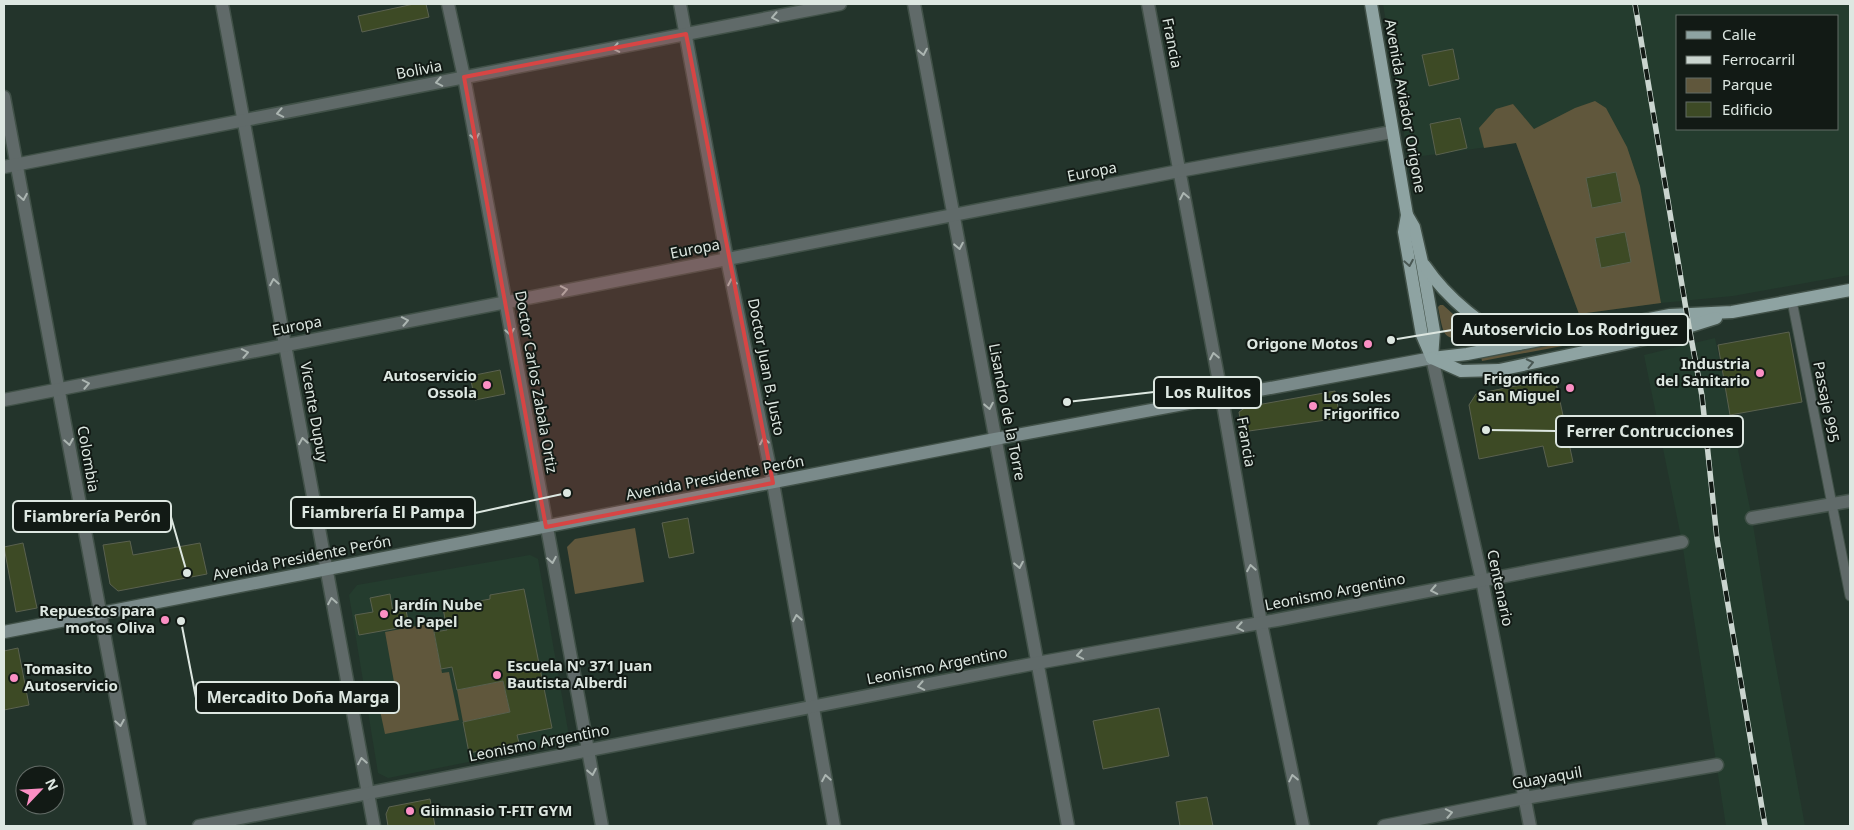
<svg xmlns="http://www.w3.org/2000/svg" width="1854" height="830" font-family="'Noto Sans',sans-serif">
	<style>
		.built { fill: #243c2e; fill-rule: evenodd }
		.green { fill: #60573c }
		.building { fill: #3d4a25; stroke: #5a614f }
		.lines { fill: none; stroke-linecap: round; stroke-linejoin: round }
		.lane-casing { stroke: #415148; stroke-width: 11 }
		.street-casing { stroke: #415148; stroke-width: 15 }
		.secondary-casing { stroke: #415148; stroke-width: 15 }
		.primary-casing { stroke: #415148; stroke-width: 15 }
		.lane { stroke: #606a69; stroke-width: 9 }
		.street { stroke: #606a69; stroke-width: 12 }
		.secondary { stroke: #7a8a8a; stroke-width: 12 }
		.primary { stroke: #8ea3a2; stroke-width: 12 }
		.rail-casing { stroke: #cad5cf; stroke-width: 5.5 }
		.rail { stroke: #121a15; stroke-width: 4; stroke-dasharray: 11; stroke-linecap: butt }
		.oneway { stroke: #abb5b1 }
		.oneway2 { stroke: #4a5854 }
		.marked { fill: #d74544; fill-opacity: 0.2; stroke: #d74544; stroke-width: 4; stroke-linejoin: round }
		.poi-dot { fill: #fb8fc4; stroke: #121a15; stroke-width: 2 }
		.labels { text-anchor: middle; stroke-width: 4; stroke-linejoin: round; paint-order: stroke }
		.street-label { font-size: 15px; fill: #dde7e1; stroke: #121a15 }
		.poi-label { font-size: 15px; font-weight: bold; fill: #dde7e1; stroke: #121a15; text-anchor: end }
		.leader { fill: none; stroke: #dde7e1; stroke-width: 2 }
		.callout-dot { fill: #dde7e1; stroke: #121a15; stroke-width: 2 }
		.callout { fill: #121a15; stroke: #dde7e1; stroke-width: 2 }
		.callout-label { font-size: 16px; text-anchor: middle; font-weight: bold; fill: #dde7e1 }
	</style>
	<rect width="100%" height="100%" fill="#23342b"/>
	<g class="built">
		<path d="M 1383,4 L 1850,4 L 1850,275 L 1733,296 L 1661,303 L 1579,314 L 1516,143 L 1408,158 ZM 1678,16 L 1838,16 L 1838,129 L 1678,129 Z"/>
		<path d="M 1715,338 L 1752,518 L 1770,633 L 1805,826 L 1726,826 L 1682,542 L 1644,355 Z"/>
		<path d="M 530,555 L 538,559 L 569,736 L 564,743 L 388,778 L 378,773 L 349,595 L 357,585 Z"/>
	</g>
	<g class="green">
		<path d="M 1595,101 L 1606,108 L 1627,147 L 1640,186 L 1661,303 L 1579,314 L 1516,143 L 1484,148 L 1479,128 L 1496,109 L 1513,104 L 1534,129 L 1575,108 Z"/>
		<path d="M 1440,305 L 1443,305 L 1474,333 L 1474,335 C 1442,343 1444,336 1438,307 Z"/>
		<path d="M 1657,324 L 1658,328 L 1482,361 L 1481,357 Z"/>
		<path d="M 635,528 L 644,582 L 575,594 L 567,547 L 575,539 Z"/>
		<path d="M 432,623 L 442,673 L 449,672 L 459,720 L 385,734 L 375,687 L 394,682 L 385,632 Z"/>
		<path d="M 503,681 L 510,712 L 463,722 L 457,690 Z"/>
	</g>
	<g class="building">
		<path d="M 414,4 L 426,4 L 429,17 L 362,32 L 358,16 Z"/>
		<path d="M 1453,49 L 1459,79 L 1429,86 L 1422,55 Z"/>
		<path d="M 1460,118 L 1467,148 L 1436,155 L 1430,124 Z"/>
		<path d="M 1616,172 L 1622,202 L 1592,208 L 1586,178 Z"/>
		<path d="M 1625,232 L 1631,262 L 1601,268 L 1595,238 Z"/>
		<path d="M 1789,332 L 1802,402 L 1730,415 L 1718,345 Z"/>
		<path d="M 500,370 L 505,394 L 475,400 L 470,376 Z"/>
		<path d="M 1555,378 L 1573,462 L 1548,467 L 1543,446 L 1479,459 L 1469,405 L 1476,394 Z"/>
		<path d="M 1335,391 L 1340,418 L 1242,432 L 1239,412 L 1246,407 Z"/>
		<path d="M 688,518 L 694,553 L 669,558 L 662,523 Z"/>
		<path d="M 130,541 L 133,555 L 200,543 L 207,574 L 118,591 L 110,584 L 103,545 Z"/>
		<path d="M 23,543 L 37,608 L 16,612 L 4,547 Z"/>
		<path d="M 524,589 L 552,728 L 517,735 L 519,743 L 469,753 L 463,722 L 510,712 L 503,681 L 457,690 L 452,667 L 441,669 L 434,632 L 447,630 L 443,608 L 490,599 L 490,595 Z"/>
		<path d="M 390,594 L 393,613 L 406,610 L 409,626 L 359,635 L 355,615 L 373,612 L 370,598 Z"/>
		<path d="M 18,648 L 29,705 L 4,710 L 4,651 Z"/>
		<path d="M 1159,708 L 1169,756 L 1103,769 L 1093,721 Z"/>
		<path d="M 1207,797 L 1213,826 L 1180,826 L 1176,802 Z"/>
		<path d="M 430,799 L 435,826 L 388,826 L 386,814 L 389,807 Z"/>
	</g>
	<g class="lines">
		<g class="lane-casing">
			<path id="lane" d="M 1792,301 L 1850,596"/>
		</g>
		<g class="street-casing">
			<g id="street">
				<path d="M 222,4 L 374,826"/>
				<path d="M 448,4 L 464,77 L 602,826"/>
				<path d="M 680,4 L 727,259 L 773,483 L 834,826"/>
				<path d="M 914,4 L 1068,826"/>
				<path d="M 1148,4 L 1222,398 L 1261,623 L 1303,826"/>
				<path d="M 4,97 L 140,826"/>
				<path d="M 4,167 L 840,4"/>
				<path d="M 1432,358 L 1482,580 L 1530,826"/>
				<path d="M 4,400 L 1179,171 L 1392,132"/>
				<path d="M 1752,518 L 1850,501"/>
				<path d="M 199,826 L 1037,663 L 1277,620 L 1682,542"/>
				<path d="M 1384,826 L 1525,798 L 1717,765"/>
			</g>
		</g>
		<g class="secondary-casing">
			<path id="secondary" d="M 4,632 L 995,439 L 1432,358"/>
		</g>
		<g class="primary-casing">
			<g id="primary">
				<path d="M 1371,4 L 1407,215 L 1414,227 L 1422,262 L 1434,331 L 1432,358"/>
				<path d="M 1407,215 L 1404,232 L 1422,335 L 1431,356"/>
				<path d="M 1425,266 C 1446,297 1485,330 1519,344"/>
				<path d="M 1432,358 L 1467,354 L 1670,315 L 1732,312 L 1850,290"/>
				<path d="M 1432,358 L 1461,371 L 1499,370 L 1659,336 L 1716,318"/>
			</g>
		</g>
		<use href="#lane" class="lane"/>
		<use href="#street" class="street"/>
		<use href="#secondary" class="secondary"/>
		<use href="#primary" class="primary"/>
		<g class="rail-casing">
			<path id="rail" d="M 1635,4 L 1689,327 L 1702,396 L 1717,539 L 1765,826"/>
		</g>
		<use href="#rail" class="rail"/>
	</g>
	<defs><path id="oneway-chevron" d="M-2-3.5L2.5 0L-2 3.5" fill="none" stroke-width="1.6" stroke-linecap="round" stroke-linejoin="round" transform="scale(1.25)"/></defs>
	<g class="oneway">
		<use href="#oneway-chevron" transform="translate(775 17) rotate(169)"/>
		<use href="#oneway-chevron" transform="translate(616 48) rotate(169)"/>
		<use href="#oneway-chevron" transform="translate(923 52) rotate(79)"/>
		<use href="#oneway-chevron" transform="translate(439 82) rotate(169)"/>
		<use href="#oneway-chevron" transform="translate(280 113) rotate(169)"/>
		<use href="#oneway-chevron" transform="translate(475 137) rotate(80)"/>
		<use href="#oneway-chevron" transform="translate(1184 196) rotate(-101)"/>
		<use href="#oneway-chevron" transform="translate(23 197) rotate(80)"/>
		<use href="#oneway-chevron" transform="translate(959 246) rotate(79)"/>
		<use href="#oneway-chevron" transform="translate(274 282) rotate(-100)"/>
		<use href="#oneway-chevron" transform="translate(732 282) rotate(-101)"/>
		<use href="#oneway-chevron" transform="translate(564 290) rotate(-11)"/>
		<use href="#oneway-chevron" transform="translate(405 321) rotate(-11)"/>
		<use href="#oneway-chevron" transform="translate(510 332) rotate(80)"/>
		<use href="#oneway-chevron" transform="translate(245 353) rotate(-11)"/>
		<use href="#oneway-chevron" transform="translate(1214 356) rotate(-101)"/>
		<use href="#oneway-chevron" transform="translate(86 384) rotate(-11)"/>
		<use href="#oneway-chevron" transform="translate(989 406) rotate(79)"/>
		<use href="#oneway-chevron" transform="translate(303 441) rotate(-100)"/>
		<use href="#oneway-chevron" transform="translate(764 441) rotate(-101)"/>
		<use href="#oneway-chevron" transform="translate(69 442) rotate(80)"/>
		<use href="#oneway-chevron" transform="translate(552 560) rotate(80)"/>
		<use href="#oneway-chevron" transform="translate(1019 565) rotate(79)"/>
		<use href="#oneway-chevron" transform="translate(1251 568) rotate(-100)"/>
		<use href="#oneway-chevron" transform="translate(1434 590) rotate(169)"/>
		<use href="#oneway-chevron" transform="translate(332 601) rotate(-100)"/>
		<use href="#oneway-chevron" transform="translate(797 618) rotate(-100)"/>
		<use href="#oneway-chevron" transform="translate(1240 627) rotate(170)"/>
		<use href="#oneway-chevron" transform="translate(1080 655) rotate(170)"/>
		<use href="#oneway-chevron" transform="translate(921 686) rotate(169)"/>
		<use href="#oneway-chevron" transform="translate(120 723) rotate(80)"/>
		<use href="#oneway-chevron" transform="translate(362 761) rotate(-100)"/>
		<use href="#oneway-chevron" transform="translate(592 772) rotate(79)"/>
		<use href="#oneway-chevron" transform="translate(826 778) rotate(-100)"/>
		<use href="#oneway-chevron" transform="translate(1293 778) rotate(-102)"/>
		<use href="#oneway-chevron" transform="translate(1449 813) rotate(-11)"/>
	</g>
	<g class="oneway2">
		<use href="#oneway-chevron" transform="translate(1409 263) rotate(80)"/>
		<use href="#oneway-chevron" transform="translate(1530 363) rotate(-12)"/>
	</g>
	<path class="marked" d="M 686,34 L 773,483 L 546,527 L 464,77 Z"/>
	<g class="poi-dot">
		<circle cx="1368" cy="344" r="5"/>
		<circle cx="1760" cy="373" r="5"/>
		<circle cx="487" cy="385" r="5"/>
		<circle cx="1570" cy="388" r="5"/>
		<circle cx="1313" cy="406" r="5"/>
		<circle cx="384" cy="614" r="5"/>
		<circle cx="165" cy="620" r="5"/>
		<circle cx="497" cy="675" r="5"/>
		<circle cx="14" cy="678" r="5"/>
		<circle cx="410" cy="811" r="5"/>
	</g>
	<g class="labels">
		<g class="street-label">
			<text transform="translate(1172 43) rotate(79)" y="5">Francia</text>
			<text transform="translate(419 70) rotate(-11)" y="5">Bolivia</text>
			<text transform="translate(1405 106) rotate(80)" y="5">Avenida Aviador Origone</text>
			<text transform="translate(1092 172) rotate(-11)" y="5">Europa</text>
			<text transform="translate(695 249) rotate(-11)" y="5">Europa</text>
			<text transform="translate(297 326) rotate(-11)" y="5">Europa</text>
			<text transform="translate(766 367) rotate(79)" y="5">Doctor Juan B. Justo</text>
			<text transform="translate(536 382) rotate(80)" y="5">Doctor Carlos Zabala Ortiz</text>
			<text transform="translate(1826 402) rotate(79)" y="5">Passaje 995</text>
			<text transform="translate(314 412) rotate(80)" y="5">Vicente Dupuy</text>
			<text transform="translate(1007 412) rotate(79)" y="5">Lisandro de la Torre</text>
			<text transform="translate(1246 442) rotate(80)" y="5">Francia</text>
			<text transform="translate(88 459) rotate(80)" y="5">Colombia</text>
			<text transform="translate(715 478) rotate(-11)" y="5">Avenida Presidente Perón</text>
			<text transform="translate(302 558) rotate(-11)" y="5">Avenida Presidente Perón</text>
			<text transform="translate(1500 588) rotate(78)" y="5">Centenario</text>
			<text transform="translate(1335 592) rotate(-11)" y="5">Leonismo Argentino</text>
			<text transform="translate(937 666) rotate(-11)" y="5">Leonismo Argentino</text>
			<text transform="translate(539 743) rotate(-11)" y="5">Leonismo Argentino</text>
			<text transform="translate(1547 778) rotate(-10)" y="5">Guayaquil</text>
		</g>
		<g class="poi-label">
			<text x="1358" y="349">Origone Motos</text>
			<text x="1750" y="369">Industria<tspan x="1750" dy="17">del Sanitario</tspan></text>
			<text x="477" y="381">Autoservicio<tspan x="477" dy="17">Ossola</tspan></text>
			<text x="1560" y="384">Frigorifico<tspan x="1560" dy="17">San Miguel</tspan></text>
			<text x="1323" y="402" text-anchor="start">Los Soles<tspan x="1323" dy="17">Frigorifico</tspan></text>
			<text x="394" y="610" text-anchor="start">Jardín Nube<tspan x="394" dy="17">de Papel</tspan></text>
			<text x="155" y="616">Repuestos para<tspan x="155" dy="17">motos Oliva</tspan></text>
			<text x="507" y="671" text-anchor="start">Escuela N° 371 Juan<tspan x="507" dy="17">Bautista Alberdi</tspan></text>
			<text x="24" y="674" text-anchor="start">Tomasito<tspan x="24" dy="17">Autoservicio</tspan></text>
			<text x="420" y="816" text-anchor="start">Giimnasio T-FIT GYM</text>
		</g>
	</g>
	<path class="leader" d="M1391 340L1452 330M1067 402L1154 392M1486 430L1556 431M567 493L475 513M187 573L171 517M181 621L196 698"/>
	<g class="callout-dot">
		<circle cx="1391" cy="340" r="5"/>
		<circle cx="1067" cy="402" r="5"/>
		<circle cx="1486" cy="430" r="5"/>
		<circle cx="567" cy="493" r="5"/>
		<circle cx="187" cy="573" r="5"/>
		<circle cx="181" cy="621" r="5"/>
	</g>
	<g class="callout">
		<rect x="1452" y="314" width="236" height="31" rx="5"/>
		<rect x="1154" y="377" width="107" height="31" rx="5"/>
		<rect x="1556" y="416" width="187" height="31" rx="5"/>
		<rect x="291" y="497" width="184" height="31" rx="5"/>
		<rect x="13" y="501" width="158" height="31" rx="5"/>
		<rect x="196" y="682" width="203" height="31" rx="5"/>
	</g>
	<g class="callout-label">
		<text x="1570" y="335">Autoservicio Los Rodriguez</text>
		<text x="1208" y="398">Los Rulitos</text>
		<text x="1650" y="437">Ferrer Contrucciones</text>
		<text x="383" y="518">Fiambrería El Pampa</text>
		<text x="92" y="522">Fiambrería Perón</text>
		<text x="298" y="703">Mercadito Doña Marga</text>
	</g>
	<rect width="1854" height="830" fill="none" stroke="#dde7e1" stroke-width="10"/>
	<rect x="1676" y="15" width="162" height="115" fill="#121a15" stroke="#636c67"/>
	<rect x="1686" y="31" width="25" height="8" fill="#8ea3a2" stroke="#636c67"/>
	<text x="1722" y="40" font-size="15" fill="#dde7e1">Calle</text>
	<rect x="1686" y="56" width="25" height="8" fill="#cad5cf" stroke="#636c67"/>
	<text x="1722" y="65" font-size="15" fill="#dde7e1">Ferrocarril</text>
	<rect x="1686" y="78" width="25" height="15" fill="#60573c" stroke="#636c67"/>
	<text x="1722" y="90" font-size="15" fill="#dde7e1">Parque</text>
	<rect x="1686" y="102" width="25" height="15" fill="#3d4a25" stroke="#636c67"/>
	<text x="1722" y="115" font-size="15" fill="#dde7e1">Edificio</text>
	<g transform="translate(40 790) rotate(65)"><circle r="24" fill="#121a15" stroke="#636c67"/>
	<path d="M0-4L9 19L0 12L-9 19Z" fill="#fb8fc4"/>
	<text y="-8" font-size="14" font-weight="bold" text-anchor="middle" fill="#dde7e1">N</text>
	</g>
</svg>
